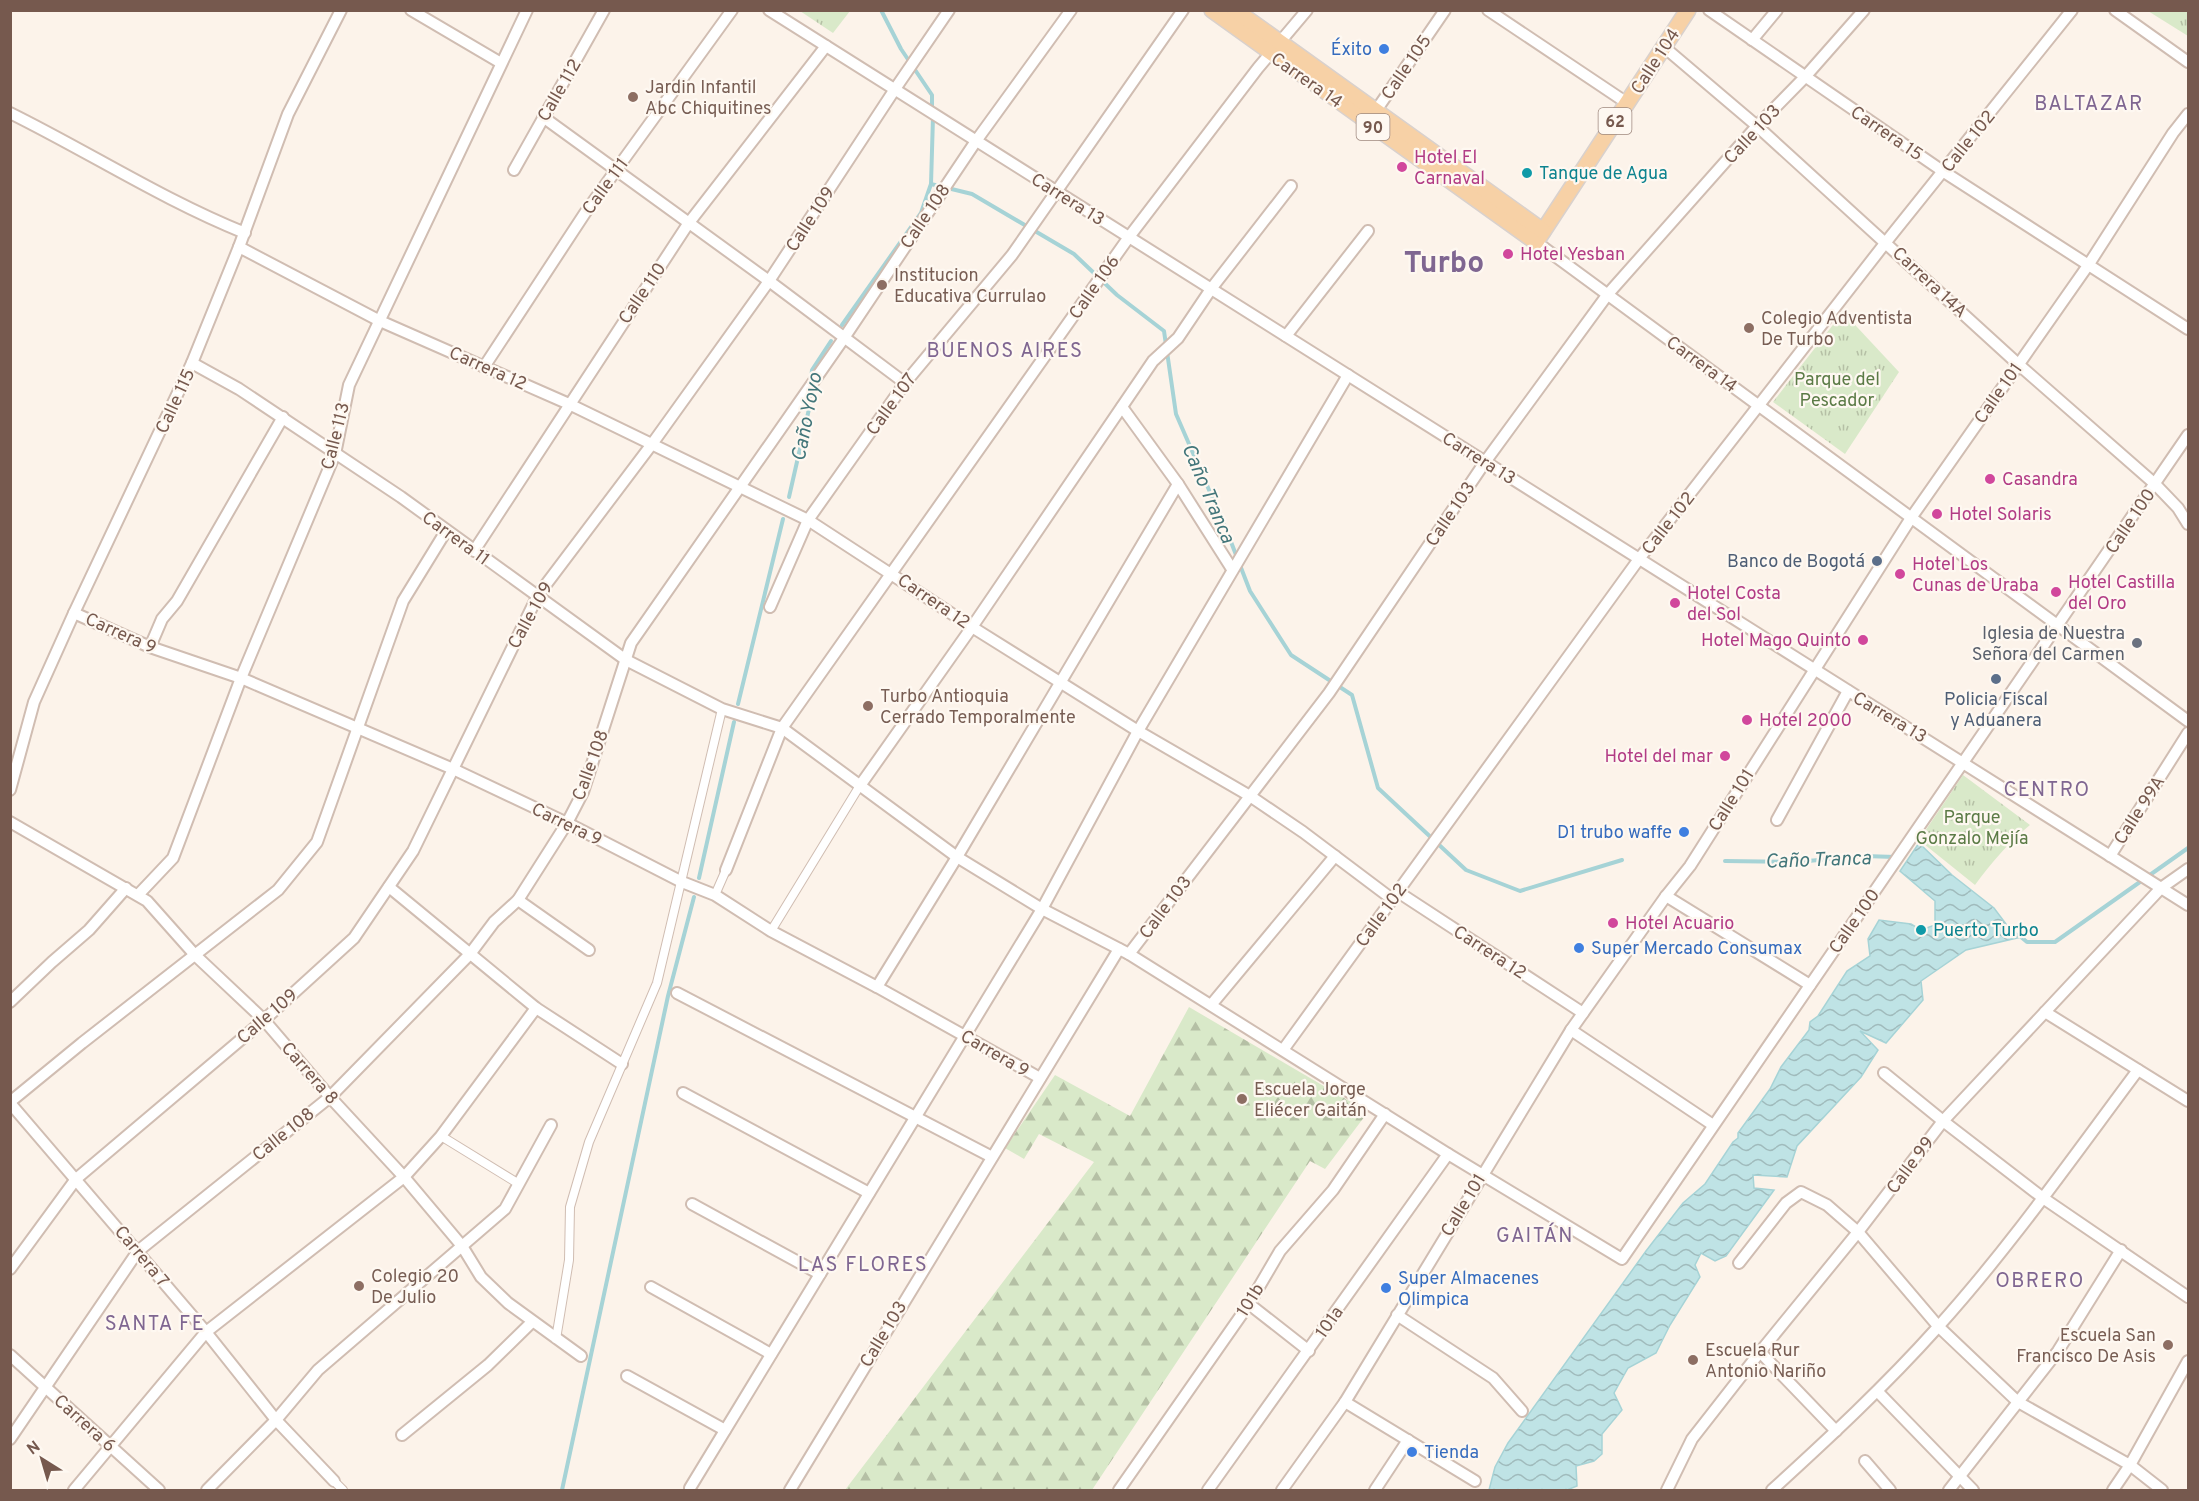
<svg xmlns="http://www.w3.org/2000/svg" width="2199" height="1501" font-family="Overpass,sans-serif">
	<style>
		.forest { fill: url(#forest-firs) }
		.park { fill: url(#park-tufts) }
		.water { fill: url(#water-waves); stroke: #a6d3d6; stroke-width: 1.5 }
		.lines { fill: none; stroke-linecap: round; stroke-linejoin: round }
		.stream { stroke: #a6d3d6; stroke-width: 4 }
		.pedestrian-casing { stroke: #d0bdb2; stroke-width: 10 }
		.minor-casing { stroke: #d0bdb2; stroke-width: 14 }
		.primary-casing { stroke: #d9d1cd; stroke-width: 18 }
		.pedestrian { stroke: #fff; stroke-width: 8 }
		.minor { stroke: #fff; stroke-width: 10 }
		.primary { stroke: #f7d1a6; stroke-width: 15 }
		.shop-dot { fill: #3f7fe0; stroke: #fef8f1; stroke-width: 2 }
		.education-dot { fill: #8d6e63; stroke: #fef8f1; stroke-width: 2 }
		.hotel-dot { fill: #d1479c; stroke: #fef8f1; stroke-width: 2 }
		.culture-dot { fill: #0f9aa8; stroke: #fef8f1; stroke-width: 2 }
		.service-dot { fill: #5c6f8a; stroke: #fef8f1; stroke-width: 2 }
		.worship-dot { fill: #6b7280; stroke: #fef8f1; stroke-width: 2 }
		.labels { text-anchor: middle; stroke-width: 4.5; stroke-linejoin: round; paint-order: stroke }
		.shield { fill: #fef8f1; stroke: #9f897f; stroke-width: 1.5 }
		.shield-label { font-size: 16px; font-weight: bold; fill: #76594e }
		.shop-label { font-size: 18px; fill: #366cbe; stroke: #fef8f1; text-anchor: start }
		.street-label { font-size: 18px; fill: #76594e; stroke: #fef8f1 }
		.education-label { font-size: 18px; fill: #785e54; stroke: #fef8f1; text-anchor: start }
		.hotel-label { font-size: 18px; fill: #b23c85; stroke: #fef8f1; text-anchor: start }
		.culture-label { font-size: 18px; fill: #0d838f; stroke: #fef8f1; text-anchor: start }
		.park-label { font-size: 18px; fill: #5b7b46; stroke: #fef8f1 }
		.service-label { font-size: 18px; fill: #4e5e75; stroke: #fef8f1; text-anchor: end }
		.worship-label { font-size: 18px; fill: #5b616d; stroke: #fef8f1; text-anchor: end }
		.neighbourhood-label { font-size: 20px; letter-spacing: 1.5px; fill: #7f6691; stroke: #fef8f1 }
		.water-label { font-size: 20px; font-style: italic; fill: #42767a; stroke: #fef8f1 }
		.town-label { font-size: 30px; font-weight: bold; fill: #7f6691; stroke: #fef8f1 }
	</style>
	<defs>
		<pattern id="forest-firs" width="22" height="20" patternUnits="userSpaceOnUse" patternTransform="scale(1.5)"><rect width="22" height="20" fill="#d9e9c9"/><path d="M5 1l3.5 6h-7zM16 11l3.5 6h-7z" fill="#b5c0a5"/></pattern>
		<pattern id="park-tufts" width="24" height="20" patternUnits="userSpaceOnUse" patternTransform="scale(1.5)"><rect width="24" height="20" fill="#d9e9c9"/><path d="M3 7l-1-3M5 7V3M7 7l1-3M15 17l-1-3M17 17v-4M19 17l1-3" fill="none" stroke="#b5c0a5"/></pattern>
		<pattern id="water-waves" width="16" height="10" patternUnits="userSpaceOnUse" patternTransform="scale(1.5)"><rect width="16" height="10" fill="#bfe3e5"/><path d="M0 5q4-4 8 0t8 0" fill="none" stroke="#a0bbbc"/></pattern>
	</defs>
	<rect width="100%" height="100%" fill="#fcf3ea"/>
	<path class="forest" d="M 1189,1007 L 1368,1112 L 1325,1169 L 1310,1161 L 1092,1490 L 845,1490 L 1094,1162 L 1039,1134 L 1024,1159 L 1005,1148 L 1055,1075 L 1130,1116 Z"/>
	<g class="park">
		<path d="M 800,11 L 850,11 L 833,33 Z"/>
		<path d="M 2148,11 L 2188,11 L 2188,36 Z"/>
		<path d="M 1843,312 L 1899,372 L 1845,454 L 1773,402 Z"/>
		<path d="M 1963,775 L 2030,825 C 2008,843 1992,862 1975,885 L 1919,840 Z"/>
	</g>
	<path class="water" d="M 1919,843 L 1952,875 L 1994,908 L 2006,924 L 2021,937 L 1966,950 L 1921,981 L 1923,1000 L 1886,1043 L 1860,1031 L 1878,1050 L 1861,1077 L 1797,1146 L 1787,1177 L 1753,1175 L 1754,1188 L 1774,1190 L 1726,1256 L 1715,1261 L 1701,1253 L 1695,1265 L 1700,1277 L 1670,1325 L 1656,1353 L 1628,1368 L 1614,1393 L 1622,1410 L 1602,1434 L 1602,1454 L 1594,1461 L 1576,1466 L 1577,1486 L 1567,1490 L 1489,1490 L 1495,1467 L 1508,1443 L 1646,1251 L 1683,1203 L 1705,1184 L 1733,1142 L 1738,1138 L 1738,1133 L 1770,1089 L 1781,1067 L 1809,1030 L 1810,1022 L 1818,1016 L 1847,971 L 1870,956 L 1868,939 L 1879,920 L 1911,924 L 1921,930 L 1935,925 L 1935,901 L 1900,871 Z"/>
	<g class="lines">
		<g class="stream">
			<path d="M 881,10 L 901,49 L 932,95 L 932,110"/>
			<path d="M 933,117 L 931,184 L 972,194 L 1074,254 L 1117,295 L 1164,331 L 1176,414 L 1226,529 L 1250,591 L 1291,655 L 1352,695 L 1378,788 L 1466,870 L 1520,891 L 1622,860"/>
			<path d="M 842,325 L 921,213 L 931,184"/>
			<path d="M 811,380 L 812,370 L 831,341"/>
			<path d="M 789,497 L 809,409 L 810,393"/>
			<path d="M 738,704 L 783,519"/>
			<path d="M 1725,861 L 1796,862 L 1865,856 L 1895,857"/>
			<path d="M 699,878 L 734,722"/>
			<path d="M 2021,937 L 2027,942 L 2055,942 L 2188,848"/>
			<path d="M 562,1490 L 668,996 L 694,897"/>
		</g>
		<g class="pedestrian-casing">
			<g id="pedestrian">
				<path d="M 715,895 L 726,870"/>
				<path d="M 771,931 L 859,787"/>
				<path d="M 441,1136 L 519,1184"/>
				<path d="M 556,1339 L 569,1260 L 570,1207 L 589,1142 L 657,983 L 722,709"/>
				<path d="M 334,1481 L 343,1490"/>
			</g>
		</g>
		<g class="minor-casing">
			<g id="minor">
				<path d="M 411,10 L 501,63"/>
				<path d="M 769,10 L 2188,905"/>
				<path d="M 1488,10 L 1627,103"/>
				<path d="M 1709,10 L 1944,172 L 2188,329"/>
				<path d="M 2115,10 L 2188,62"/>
				<path d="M 1752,40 L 1777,10"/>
				<path d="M 1664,47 L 1757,126 L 2018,364 L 2155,484 L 2178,508 L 2188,524"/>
				<path d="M 10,113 C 89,152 163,200 245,233"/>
				<path d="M 1373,115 L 1445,10"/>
				<path d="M 543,117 L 769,281 L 905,383"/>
				<path d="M 514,170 L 604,10"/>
				<path d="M 1536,242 L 2188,721"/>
				<path d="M 239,247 L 380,321 L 569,404 L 808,520 L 972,627 L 1138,731 L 1250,796 L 1303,832 L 1392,899"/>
				<path d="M 1286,336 L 1368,231"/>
				<path d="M 192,363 L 239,389 L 401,497 L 626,660 L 722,709 L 782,728 L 957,857 L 1042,909 L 1129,954 L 1448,1154 L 1622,1259 L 2188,435"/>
				<path d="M 484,367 L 585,213 L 732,10"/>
				<path d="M 1178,484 L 1232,569"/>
				<path d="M 474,551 L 688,224 L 826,46"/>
				<path d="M 770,607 L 808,520 L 905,383 L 1012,255 L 1183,10"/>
				<path d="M 74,613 L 150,647 L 241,678 L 453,769 L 567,823 L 682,882 L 715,895 L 771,931 L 877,987 L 1040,1078"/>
				<path d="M 150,647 L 162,619 L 177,601 L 283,417"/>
				<path d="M 859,787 L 972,627 L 1153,361 L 1178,338 L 1211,289 L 1291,186"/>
				<path d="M 10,790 L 34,702 L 74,613 L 192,363 L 239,247 L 288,114 L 341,10"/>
				<path d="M 1777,820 L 1848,691"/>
				<path d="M 10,822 L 147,901 L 195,955 L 264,1020 L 330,1097 L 404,1177 L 462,1246 L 481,1277 L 508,1303 L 581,1356"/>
				<path d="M 2110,856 L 2188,733"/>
				<path d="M 726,870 L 782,728 L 1129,237 L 1258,68 L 1307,10"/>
				<path d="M 389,887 L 536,1008 L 622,1064"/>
				<path d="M 1398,892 L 1583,1013"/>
				<path d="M 138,895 L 173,858 L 241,678 L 335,454 L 349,385 L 527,10"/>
				<path d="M 1666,896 L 1810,985"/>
				<path d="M 518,900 L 589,950"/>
				<path d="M 1129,954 L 1329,693 L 1485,462 L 1608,294 L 1757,126 L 1805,77 L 1864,10"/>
				<path d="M 877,987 L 957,857 L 1178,484 L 1122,407"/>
				<path d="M 677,993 L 992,1157"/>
				<path d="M 10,1002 L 52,962 L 89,930 L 126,888"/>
				<path d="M 1211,1005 L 1335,856"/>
				<path d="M 2045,1012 L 2188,1101"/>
				<path d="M 1571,1030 L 1713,1125"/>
				<path d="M 1283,1050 L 1639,559 L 1886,242 L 2072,10"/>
				<path d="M 1884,1073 L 1943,1121 L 2043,1198 L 2188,1297"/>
				<path d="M 683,1093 L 869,1193"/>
				<path d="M 10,1102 L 82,1043 L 278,890 L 317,842 L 403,601 L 446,531"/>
				<path d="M 10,1103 L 206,1332 L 276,1420 L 334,1481"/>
				<path d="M 692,1204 L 820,1274"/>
				<path d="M 1739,1263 L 1786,1203 L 1801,1192 L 1827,1205 L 1858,1232 L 1938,1326 L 2018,1402 L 2130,1465 L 2162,1490"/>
				<path d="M 10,1269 L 76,1179 L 264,1020 L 354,938 L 413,851 L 538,595 L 652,444 L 769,281 L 895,89 L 949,10"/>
				<path d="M 651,1287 L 771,1354"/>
				<path d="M 1249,1304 L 1309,1351"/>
				<path d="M 1397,1315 L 1493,1378 L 1522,1411"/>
				<path d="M 1760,1352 L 1836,1431"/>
				<path d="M 10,1355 L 159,1490"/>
				<path d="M 627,1376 L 725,1430"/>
				<path d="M 1878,1392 L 1973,1490"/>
				<path d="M 1345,1402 L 1475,1481"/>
				<path d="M 402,1435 L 488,1365 L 532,1322"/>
				<path d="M 10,1439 L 138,1251 L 330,1097 L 470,954 L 494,922 L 518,900 L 567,823 L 583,792 L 631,643 L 844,338 L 976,141 L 1071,10"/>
				<path d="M 1865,1461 L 1890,1490"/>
				<path d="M 690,1488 L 1042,909 L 1138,731 L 1348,375"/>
				<path d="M 74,1490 L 206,1332 L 404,1177 L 441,1136 L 536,1008"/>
				<path d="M 207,1490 L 276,1420 L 318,1370 L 505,1209 L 551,1125"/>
				<path d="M 790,1490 L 1119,949"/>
				<path d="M 1119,1490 L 1249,1304 L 1280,1251 L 1333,1190 L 1385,1114"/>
				<path d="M 1208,1490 L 1448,1154"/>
				<path d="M 1282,1490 L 1345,1402 L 1571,1030 L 1666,896 L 1690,866 L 1911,518 L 2089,264 L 2173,133 L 2188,114"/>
				<path d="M 1375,1490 L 1408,1440"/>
				<path d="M 1667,1490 L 1692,1439 L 1760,1352 L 1858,1232 L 1943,1121 L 2161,888 L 2188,869"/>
				<path d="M 1772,1490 C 1829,1438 1885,1386 1937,1328 C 2010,1247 2073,1157 2138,1070"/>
				<path d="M 1949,1490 L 2058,1351 L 2121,1250"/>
				<path d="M 2113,1490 L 2130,1465 L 2188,1361"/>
			</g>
		</g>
		<g class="primary-casing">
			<g id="primary">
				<path d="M 1212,10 L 1536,242 L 1688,10"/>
				<path d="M 1235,10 L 1543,231"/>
			</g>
		</g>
		<use href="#pedestrian" class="pedestrian"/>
		<use href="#minor" class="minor"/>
		<use href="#primary" class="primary"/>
	</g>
	<g class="shop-dot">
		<circle cx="1384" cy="49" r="6"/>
		<circle cx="1684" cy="832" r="6"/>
		<circle cx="1579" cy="948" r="6"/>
		<circle cx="1386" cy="1288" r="6"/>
		<circle cx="1412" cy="1452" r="6"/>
	</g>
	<g class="education-dot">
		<circle cx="633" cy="97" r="6"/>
		<circle cx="882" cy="285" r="6"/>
		<circle cx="1749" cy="328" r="6"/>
		<circle cx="868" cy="706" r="6"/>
		<circle cx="1242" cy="1099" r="6"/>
		<circle cx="359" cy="1286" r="6"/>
		<circle cx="2168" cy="1345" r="6"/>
		<circle cx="1693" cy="1360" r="6"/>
	</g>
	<g class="hotel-dot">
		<circle cx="1402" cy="167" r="6"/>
		<circle cx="1508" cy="254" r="6"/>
		<circle cx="1990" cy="479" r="6"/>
		<circle cx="1937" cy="514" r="6"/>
		<circle cx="1900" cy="574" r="6"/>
		<circle cx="2056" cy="592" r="6"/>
		<circle cx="1675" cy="603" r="6"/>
		<circle cx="1863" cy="640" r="6"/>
		<circle cx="1747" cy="720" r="6"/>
		<circle cx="1725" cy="756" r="6"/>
		<circle cx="1613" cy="923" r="6"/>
	</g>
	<g class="culture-dot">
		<circle cx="1527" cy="173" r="6"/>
		<circle cx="1921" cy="930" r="6"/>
	</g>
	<g class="service-dot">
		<circle cx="1877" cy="561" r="6"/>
		<circle cx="1996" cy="679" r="6"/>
	</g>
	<circle class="worship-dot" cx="2137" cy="643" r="6"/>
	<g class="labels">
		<g class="shield">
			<rect x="1598.5" y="108" width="33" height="26" rx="4.5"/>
			<rect x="1356.5" y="114" width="33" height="26" rx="4.5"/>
		</g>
		<g class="shield-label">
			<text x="1615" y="127">62</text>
			<text x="1373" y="133">90</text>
		</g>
		<g class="shop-label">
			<text x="1372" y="55" text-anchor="end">Éxito</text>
			<text x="1672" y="838" text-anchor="end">D1 trubo waffe</text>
			<text x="1591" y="954">Super Mercado Consumax</text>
			<text x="1398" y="1284">Super Almacenes<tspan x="1398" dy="21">Olimpica</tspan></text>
			<text x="1424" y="1458">Tienda</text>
		</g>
		<g class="street-label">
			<text transform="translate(1655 61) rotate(-57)" y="6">Calle 104</text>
			<text transform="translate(1406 67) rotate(-56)" y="6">Calle 105</text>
			<text transform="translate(1307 80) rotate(35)" y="6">Carrera 14</text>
			<text transform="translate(559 90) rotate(-60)" y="6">Calle 112</text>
			<text transform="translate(1887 133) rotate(34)" y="6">Carrera 15</text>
			<text transform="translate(1752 134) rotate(-47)" y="6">Calle 103</text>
			<text transform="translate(1968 141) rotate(-51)" y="6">Calle 102</text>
			<text transform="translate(605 186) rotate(-54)" y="6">Calle 111</text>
			<text transform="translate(1068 199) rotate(32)" y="6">Carrera 13</text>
			<text transform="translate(925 216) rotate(-56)" y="6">Calle 108</text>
			<text transform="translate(810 219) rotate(-57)" y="6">Calle 109</text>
			<text transform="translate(1930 282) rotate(43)" y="6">Carrera 14A</text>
			<text transform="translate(1094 287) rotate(-55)" y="6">Calle 106</text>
			<text transform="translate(642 293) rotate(-56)" y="6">Calle 110</text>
			<text transform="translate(1702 364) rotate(36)" y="6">Carrera 14</text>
			<text transform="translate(488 368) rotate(24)" y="6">Carrera 12</text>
			<text transform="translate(1998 393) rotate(-55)" y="6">Calle 101</text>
			<text transform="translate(175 401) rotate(-65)" y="6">Calle 115</text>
			<text transform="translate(891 404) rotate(-54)" y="6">Calle 107</text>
			<text transform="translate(335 436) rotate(-76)" y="6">Calle 113</text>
			<text transform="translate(1479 458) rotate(32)" y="6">Carrera 13</text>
			<text transform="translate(1450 514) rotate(-56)" y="6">Calle 103</text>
			<text transform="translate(2130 521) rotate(-56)" y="6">Calle 100</text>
			<text transform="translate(1668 523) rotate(-52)" y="6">Calle 102</text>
			<text transform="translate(456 538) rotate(36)" y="6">Carrera 11</text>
			<text transform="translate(934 601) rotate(34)" y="6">Carrera 12</text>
			<text transform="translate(530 615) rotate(-61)" y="6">Calle 109</text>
			<text transform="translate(121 633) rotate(24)" y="6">Carrera 9</text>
			<text transform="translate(1890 717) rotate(31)" y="6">Carrera 13</text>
			<text transform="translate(590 765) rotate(-70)" y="6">Calle 108</text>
			<text transform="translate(1731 800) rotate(-58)" y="6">Calle 101</text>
			<text transform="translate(2139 810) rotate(-57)" y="6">Calle 99A</text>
			<text transform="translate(567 824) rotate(26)" y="6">Carrera 9</text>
			<text transform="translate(1165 907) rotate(-53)" y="6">Calle 103</text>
			<text transform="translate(1381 915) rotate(-54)" y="6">Calle 102</text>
			<text transform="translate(1854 921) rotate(-55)" y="6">Calle 100</text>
			<text transform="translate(1490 952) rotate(33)" y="6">Carrera 12</text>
			<text transform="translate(267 1016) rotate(-41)" y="6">Calle 109</text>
			<text transform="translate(995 1053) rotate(30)" y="6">Carrera 9</text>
			<text transform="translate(310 1073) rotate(49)" y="6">Carrera 8</text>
			<text transform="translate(283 1134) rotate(-39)" y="6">Calle 108</text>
			<text transform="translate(1910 1165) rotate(-53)" y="6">Calle 99</text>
			<text transform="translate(1463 1205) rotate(-59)" y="6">Calle 101</text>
			<text transform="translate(142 1256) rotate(50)" y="6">Carrera 7</text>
			<text transform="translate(1250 1300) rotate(-58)" y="6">101b</text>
			<text transform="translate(1329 1322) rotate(-55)" y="6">101a</text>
			<text transform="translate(883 1334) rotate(-59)" y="6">Calle 103</text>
			<text transform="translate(85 1423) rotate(42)" y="6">Carrera 6</text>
		</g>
		<g class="education-label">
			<text x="645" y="93">Jardin Infantil<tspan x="645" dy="21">Abc Chiquitines</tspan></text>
			<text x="894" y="281">Institucion<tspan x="894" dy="21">Educativa Currulao</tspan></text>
			<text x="1761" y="324">Colegio Adventista<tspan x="1761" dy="21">De Turbo</tspan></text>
			<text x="880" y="702">Turbo Antioquia<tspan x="880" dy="21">Cerrado Temporalmente</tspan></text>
			<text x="1254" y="1095">Escuela Jorge<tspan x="1254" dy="21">Eliécer Gaitán</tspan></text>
			<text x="371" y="1282">Colegio 20<tspan x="371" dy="21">De Julio</tspan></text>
			<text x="2156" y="1341" text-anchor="end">Escuela San<tspan x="2156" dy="21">Francisco De Asis</tspan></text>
			<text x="1705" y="1356">Escuela Rur<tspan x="1705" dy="21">Antonio Nariño</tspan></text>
		</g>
		<g class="hotel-label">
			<text x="1414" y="163">Hotel El<tspan x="1414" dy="21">Carnaval</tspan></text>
			<text x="1520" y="260">Hotel Yesban</text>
			<text x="2002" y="485">Casandra</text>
			<text x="1949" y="520">Hotel Solaris</text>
			<text x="1912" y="570">Hotel Los<tspan x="1912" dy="21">Cunas de Uraba</tspan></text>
			<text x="2068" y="588">Hotel Castilla<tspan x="2068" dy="21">del Oro</tspan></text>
			<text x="1687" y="599">Hotel Costa<tspan x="1687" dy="21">del Sol</tspan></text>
			<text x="1851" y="646" text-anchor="end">Hotel Mago Quinto</text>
			<text x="1759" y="726">Hotel 2000</text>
			<text x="1713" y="762" text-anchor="end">Hotel del mar</text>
			<text x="1625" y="929">Hotel Acuario</text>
		</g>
		<g class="culture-label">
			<text x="1539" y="179">Tanque de Agua</text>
			<text x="1933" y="936">Puerto Turbo</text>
		</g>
		<g class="park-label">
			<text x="1837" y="385">Parque del<tspan x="1837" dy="21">Pescador</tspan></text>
			<text x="1972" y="823">Parque<tspan x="1972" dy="21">Gonzalo Mejía</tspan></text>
		</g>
		<g class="service-label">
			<text x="1865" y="567">Banco de Bogotá</text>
			<text x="1996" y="705" text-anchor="middle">Policia Fiscal<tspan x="1996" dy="21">y Aduanera</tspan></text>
		</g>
		<g class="worship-label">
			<text x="2125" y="639">Iglesia de Nuestra<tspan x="2125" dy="21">Señora del Carmen</tspan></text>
		</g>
		<g class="neighbourhood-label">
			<text x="2089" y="110">BALTAZAR</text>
			<text x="1005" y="357">BUENOS AIRES</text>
			<text x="2047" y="796">CENTRO</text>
			<text x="1535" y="1242">GAITÁN</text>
			<text x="863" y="1271">LAS FLORES</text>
			<text x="2040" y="1287">OBRERO</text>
			<text x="155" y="1330">SANTA FE</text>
		</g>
		<g class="water-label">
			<text transform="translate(806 417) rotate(-79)" y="7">Caño Yoyo</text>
			<text transform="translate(1209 493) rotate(67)" y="7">Caño Tranca</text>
			<text transform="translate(1818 859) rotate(-2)" y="7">Caño Tranca</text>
		</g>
		<g class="town-label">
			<text x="1444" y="272">Turbo</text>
		</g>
	</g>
	<rect width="2199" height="1501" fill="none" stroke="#76594e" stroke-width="24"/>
	<g transform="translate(42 1459) rotate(323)" stroke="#fef8f1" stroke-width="4.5" paint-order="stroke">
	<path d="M0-4.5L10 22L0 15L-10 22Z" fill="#76594e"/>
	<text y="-9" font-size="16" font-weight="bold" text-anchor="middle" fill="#76594e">N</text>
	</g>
</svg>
